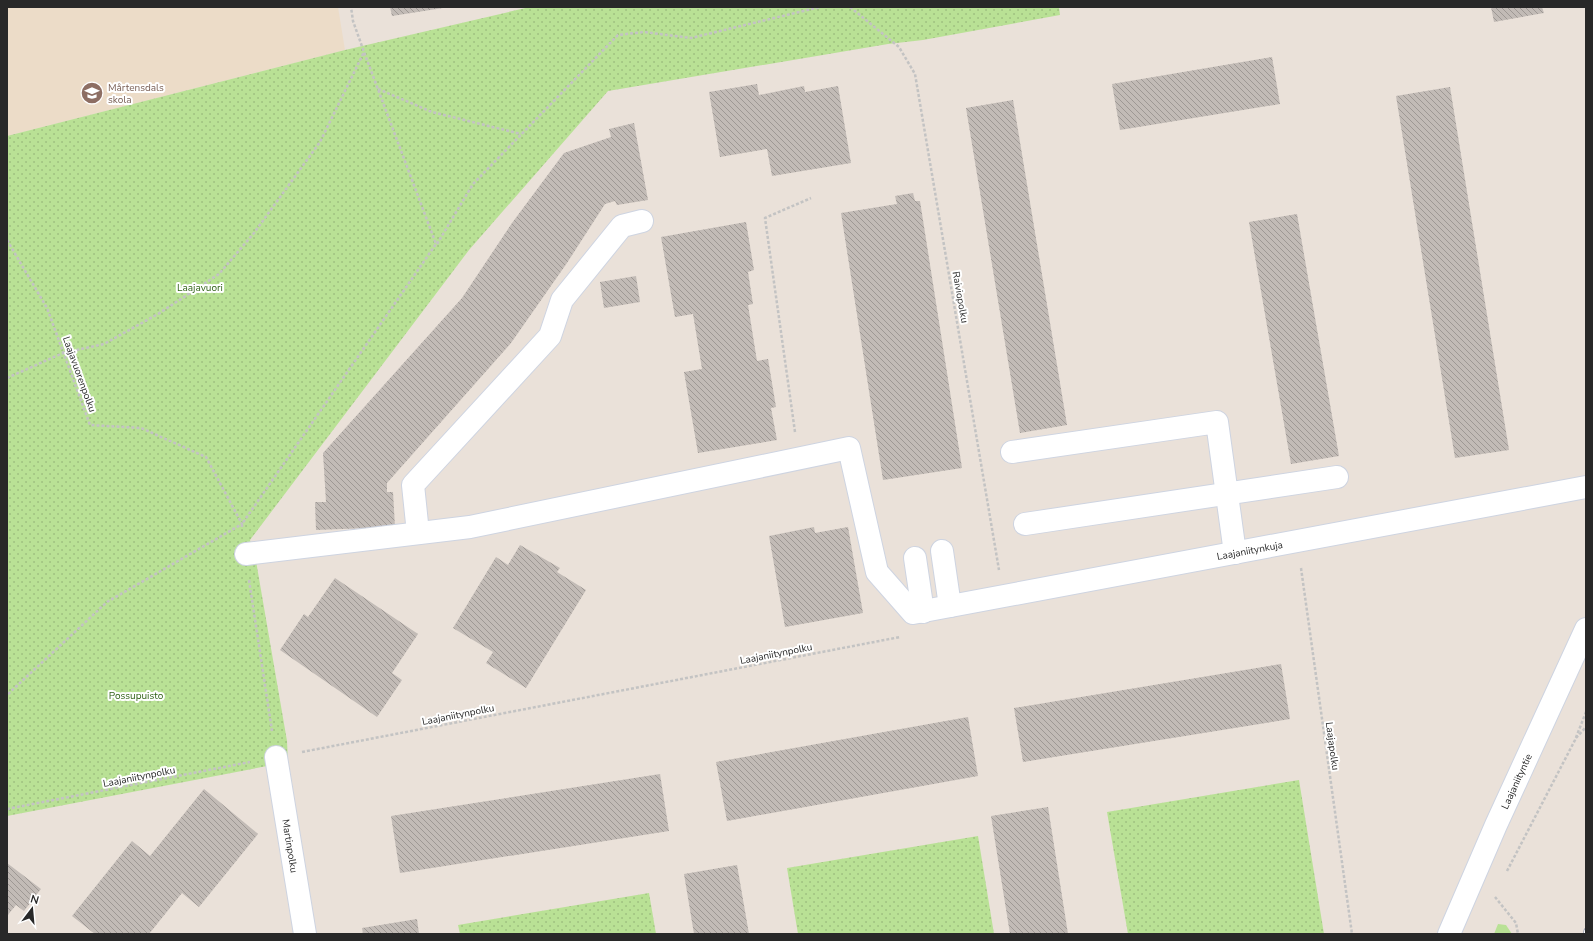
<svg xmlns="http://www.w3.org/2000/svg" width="1593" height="941" font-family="'Nunito Sans',sans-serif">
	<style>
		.education { fill: #ecdcc8 }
		.grass { fill: url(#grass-tufts) }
		.park { fill: url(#park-dots) }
		.building { fill: url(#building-back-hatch) }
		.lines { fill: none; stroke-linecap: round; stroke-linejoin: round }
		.minor-casing { stroke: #ced4e1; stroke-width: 24 }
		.path { stroke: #c3c3c3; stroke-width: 2.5; stroke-dasharray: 3 2; stroke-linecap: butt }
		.minor { stroke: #fff; stroke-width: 22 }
		.rail-casing { stroke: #9ca2b2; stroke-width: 4.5 }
		.rail { stroke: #fff; stroke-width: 3; stroke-dasharray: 9; stroke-linecap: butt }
		.labels { text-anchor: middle; stroke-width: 4; stroke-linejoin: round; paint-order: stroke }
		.education-label { font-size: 10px; fill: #785e54; stroke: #fff; text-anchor: start }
		.park-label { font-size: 10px; fill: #326319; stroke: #fff }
		.street-label { font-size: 10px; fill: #282828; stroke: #fff }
	</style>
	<defs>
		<pattern id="grass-tufts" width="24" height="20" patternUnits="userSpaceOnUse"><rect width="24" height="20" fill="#b9e195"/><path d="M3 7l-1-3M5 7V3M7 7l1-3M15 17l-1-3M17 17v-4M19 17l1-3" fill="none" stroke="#9fc180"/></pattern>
		<pattern id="park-dots" width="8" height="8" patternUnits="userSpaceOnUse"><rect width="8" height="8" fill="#b9e195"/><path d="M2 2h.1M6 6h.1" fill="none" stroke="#9fc180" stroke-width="1.8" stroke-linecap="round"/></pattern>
		<pattern id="building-back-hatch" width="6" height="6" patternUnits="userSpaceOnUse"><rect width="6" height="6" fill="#c2bbb6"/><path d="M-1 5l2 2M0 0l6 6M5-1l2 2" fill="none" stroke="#9e9894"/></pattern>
	</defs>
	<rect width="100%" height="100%" fill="#eae1d9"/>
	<path class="education" d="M 7,7 L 338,7 L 345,50 L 7,136 Z"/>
	<path class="grass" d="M 1498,924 L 1506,925 L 1512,934 L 1494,934 Z"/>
	<g class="park">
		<path d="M 530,7 L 1059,7 L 1060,15 L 923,40 L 888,44 L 608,91 L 469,250 L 250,540 L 256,561 L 287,741 L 288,762 L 7,816 L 7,136 L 345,50 Z"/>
		<path d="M 1299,780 L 1324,934 L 1128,934 L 1107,812 Z"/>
		<path d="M 978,836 L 994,934 L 798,934 L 787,868 Z"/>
		<path d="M 649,893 L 656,934 L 460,934 L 458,925 Z"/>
	</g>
	<g class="building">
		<path d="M 390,7 L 443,7 L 443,8 L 392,16 Z"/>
		<path d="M 1491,7 L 1542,7 L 1544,13 L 1494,22 Z"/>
		<path d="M 1272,57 L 1280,104 L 1120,130 L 1112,84 Z"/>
		<path d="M 757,84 L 759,95 L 804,86 L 805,92 L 838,86 L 851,163 L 772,176 L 767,149 L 720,157 L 709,92 Z"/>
		<path d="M 1450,87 L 1509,450 L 1455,458 L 1396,96 Z"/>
		<path d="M 1013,100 L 1067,425 L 1020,433 L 966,108 Z"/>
		<path d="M 634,123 L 648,200 L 617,205 L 615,201 L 605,204 L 567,263 L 511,343 L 387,483 L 387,492 L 393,492 L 395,527 L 316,530 L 315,502 L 326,502 L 323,453 L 462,298 L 512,223 L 564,153 L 611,137 L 609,129 Z"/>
		<path d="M 913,193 L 915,201 L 920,201 L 962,468 L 883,480 L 841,213 L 897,204 L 895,196 Z"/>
		<path d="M 1297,214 L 1339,456 L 1291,464 L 1249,222 Z"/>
		<path d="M 746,222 L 754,270 L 748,272 L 753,304 L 748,305 L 757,361 L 768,359 L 776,407 L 771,408 L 777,440 L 698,453 L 684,372 L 702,369 L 693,314 L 675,317 L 661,237 Z"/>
		<path d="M 636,276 L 640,302 L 604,308 L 600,282 Z"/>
		<path d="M 814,527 L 815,533 L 848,527 L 863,613 L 785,627 L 769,536 Z"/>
		<path d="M 520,545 L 560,568 L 557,572 L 586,590 L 526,688 L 486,663 L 493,652 L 453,628 L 496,557 L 508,565 Z"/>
		<path d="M 335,578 L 418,634 L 392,673 L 402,680 L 377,717 L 280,650 L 304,614 L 308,617 Z"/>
		<path d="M 1281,664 L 1290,719 L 1023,762 L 1014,708 Z"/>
		<path d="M 968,717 L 978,776 L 727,821 L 716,762 Z"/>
		<path d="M 660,774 L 669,831 L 400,873 L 391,816 Z"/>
		<path d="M 204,789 L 258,834 L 199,907 L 182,893 L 149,934 L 95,934 L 72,916 L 132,841 L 150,856 Z"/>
		<path d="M 1048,807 L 1068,934 L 1010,934 L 991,816 Z"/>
		<path d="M 7,863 L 41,889 L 24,911 L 16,905 L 7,916 Z"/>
		<path d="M 737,865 L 749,934 L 694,934 L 684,874 Z"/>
		<path d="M 417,919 L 419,934 L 363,934 L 362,928 Z"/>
	</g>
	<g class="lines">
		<g class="minor-casing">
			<g id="minor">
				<path d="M 1012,452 L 1217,422 L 1235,553"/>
				<path d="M 1025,524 L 1337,477"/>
				<path d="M 418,533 L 413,485 L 550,336 L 562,300 L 622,226 L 642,221"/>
				<path d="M 942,551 L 950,606"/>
				<path id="s1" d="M 246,554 L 470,527 L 849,448 L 877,572 L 913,613 L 1586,487"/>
				<path d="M 915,558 L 923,612"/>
				<path id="s2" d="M 276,757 L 305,934"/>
				<path id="s3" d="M 1449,934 L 1496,825 L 1586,629"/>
			</g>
		</g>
		<g class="path">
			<path d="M 850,7 L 899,47 L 915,74 L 999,570"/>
			<path d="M 378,89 L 432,112 L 521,134"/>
			<path d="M 7,240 L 47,308 L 90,425 L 141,428 L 206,457 L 242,524 L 107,602 L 7,695"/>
			<path d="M 437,244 L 473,184 L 618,35 L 644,32 L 691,38 L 820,7"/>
			<path d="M 7,378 L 63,353 L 104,344 L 158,314 L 219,274 L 254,233 L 320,142 L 364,52"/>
			<path d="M 795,432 L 765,218 L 811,198"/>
			<path d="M 242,527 L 242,524 L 436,244 L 364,52 L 353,21 L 351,7"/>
			<path d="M 1301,568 L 1352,934"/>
			<path d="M 249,580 L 272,731"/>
			<path d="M 1576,738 L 1586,727"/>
			<path d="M 302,752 L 900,637"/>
			<path d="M 7,809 L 250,762"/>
			<path d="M 1507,871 L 1575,740 L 1586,712"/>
			<path d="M 1495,897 L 1516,923 L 1518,934"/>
		</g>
		<use href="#minor" class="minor"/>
		<g class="rail-casing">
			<path id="rail" d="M 1585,934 L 1586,930"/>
		</g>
		<use href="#rail" class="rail"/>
	</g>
	<defs>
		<g id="school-disc" transform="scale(1.15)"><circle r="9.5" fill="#8d6e63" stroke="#fff"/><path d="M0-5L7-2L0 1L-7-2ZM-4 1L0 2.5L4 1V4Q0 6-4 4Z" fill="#fff"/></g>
	</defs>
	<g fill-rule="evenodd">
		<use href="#school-disc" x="92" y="93"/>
	</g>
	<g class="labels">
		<g class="education-label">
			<text x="108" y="91">Mårtensdals<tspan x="108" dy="12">skola</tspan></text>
		</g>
		<g class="park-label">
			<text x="200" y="291">Laajavuori</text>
			<text x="136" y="699">Possupuisto</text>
		</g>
		<g class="street-label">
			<text transform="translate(961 297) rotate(80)" y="4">Raiviopolku</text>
			<text transform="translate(80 374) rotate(70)" y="4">Laajavuorenpolku</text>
			<text dy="4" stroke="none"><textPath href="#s1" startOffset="1137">Laajaniitynkuja</textPath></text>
			<text transform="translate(776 653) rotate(-11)" y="4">Laajaniitynpolku</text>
			<text transform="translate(458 714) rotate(-11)" y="4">Laajaniitynpolku</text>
			<text transform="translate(1333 746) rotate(82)" y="4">Laajapolku</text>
			<text transform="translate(139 776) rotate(-11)" y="4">Laajaniitynpolku</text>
			<text dy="4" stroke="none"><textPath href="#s3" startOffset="167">Laajaniityntie</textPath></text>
			<text dy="4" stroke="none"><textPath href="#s2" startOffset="90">Martinpolku</textPath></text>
		</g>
	</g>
	<rect width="1593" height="941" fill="none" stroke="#282828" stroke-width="16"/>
	<g transform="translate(32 909) rotate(16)" stroke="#ffffff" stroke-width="3" paint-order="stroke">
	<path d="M0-3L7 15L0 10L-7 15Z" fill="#282828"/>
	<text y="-6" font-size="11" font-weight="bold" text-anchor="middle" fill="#282828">N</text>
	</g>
</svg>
